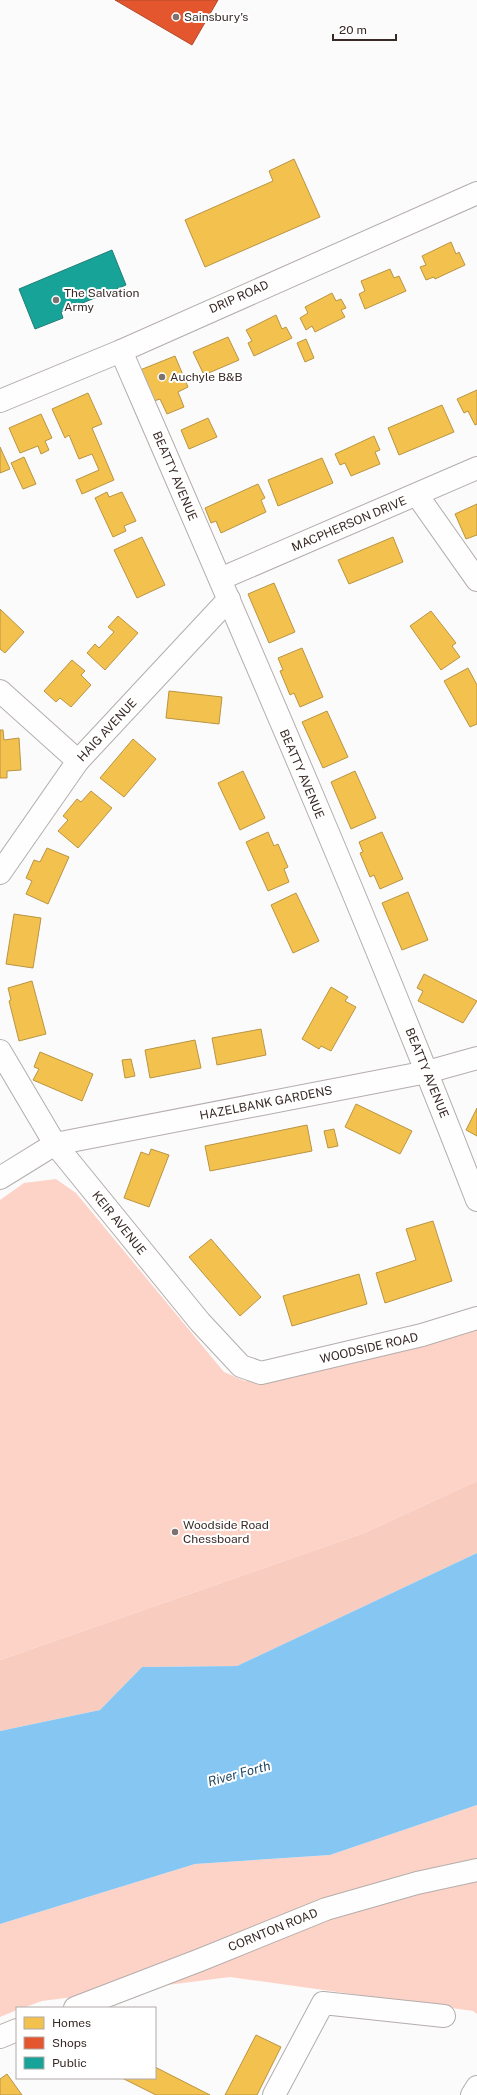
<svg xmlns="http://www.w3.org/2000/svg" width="477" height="2095" font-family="'Public Sans',sans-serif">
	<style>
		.green { fill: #fdd3c8 }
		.forest { fill: #f9ccc0 }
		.water { fill: #85c6f3 }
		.homes { fill: #f2c14e; stroke: #ba9442 }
		.shops { fill: #e4572e; stroke: #b04a2c }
		.public { fill: #17a398; stroke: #217f76 }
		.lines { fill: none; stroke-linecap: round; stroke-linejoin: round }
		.minor-casing { stroke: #b4adab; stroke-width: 24 }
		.secondary-casing { stroke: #b4adab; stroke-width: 24 }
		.minor { stroke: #fefefe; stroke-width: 22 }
		.secondary { stroke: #fefefe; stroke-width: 22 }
		.poi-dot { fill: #7c7371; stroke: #fff; stroke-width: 1.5 }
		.labels { text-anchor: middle; stroke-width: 4; stroke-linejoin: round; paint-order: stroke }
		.poi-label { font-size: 12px; fill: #382a26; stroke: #fff; text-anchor: start }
		.street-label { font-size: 12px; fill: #382a26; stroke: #fff }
		.water-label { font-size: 13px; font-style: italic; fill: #224964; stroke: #fff }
	</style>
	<rect width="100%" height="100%" fill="#fbfbfb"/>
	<g class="green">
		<path d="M 56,1179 L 76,1193 L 224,1372 L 245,1381 L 343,1362 L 477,1325 L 477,1481 L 364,1533 L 0,1660 L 0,1200 L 24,1183 Z"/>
		<path d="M 477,1805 L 477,2014 L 473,2011 L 230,1977 L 42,2001 L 23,2008 L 17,2008 L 17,2010 L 0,2017 L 0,1924 L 195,1864 L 330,1855 Z"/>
	</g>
	<path class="forest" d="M 477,1481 L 477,1553 L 237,1666 L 142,1667 L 100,1710 L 0,1731 L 0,1660 L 364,1533 Z"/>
	<path class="water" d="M 477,1553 L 477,1805 L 330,1855 L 195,1864 L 0,1924 L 0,1731 L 100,1710 L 142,1667 L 237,1666 Z"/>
	<g class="homes">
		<path d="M 294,159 L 320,217 L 205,267 L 185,220 L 273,181 L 269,171 Z"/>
		<path d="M 451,242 L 456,254 L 459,252 L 465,265 L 435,279 L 434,277 L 426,280 L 420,267 L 426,265 L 422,256 Z"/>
		<path d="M 390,269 L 394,278 L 399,276 L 406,291 L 365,309 L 359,294 L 365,291 L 361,281 Z"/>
		<path d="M 332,293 L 336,301 L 341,299 L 346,308 L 341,310 L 345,317 L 315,332 L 312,326 L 306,330 L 300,318 L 308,313 L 305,307 Z"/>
		<path d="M 276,315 L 282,329 L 286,327 L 292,338 L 254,356 L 248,343 L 252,341 L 246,330 Z"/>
		<path d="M 228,337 L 239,360 L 204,375 L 193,352 Z"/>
		<path d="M 306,339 L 314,358 L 305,362 L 297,343 Z"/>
		<path d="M 175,356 L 188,387 L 178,392 L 184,407 L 167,414 L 160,399 L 154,401 L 140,370 Z"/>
		<path d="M 477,390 L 477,424 L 475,425 L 468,411 L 464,413 L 457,399 Z"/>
		<path d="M 88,393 L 102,424 L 92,428 L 114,480 L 82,494 L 76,480 L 99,470 L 92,454 L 79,459 L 69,435 L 65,438 L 52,409 Z"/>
		<path d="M 442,405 L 454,432 L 399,455 L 388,428 Z"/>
		<path d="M 41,414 L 52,438 L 45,441 L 49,450 L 41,454 L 38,446 L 20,453 L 9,428 Z"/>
		<path d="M 208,418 L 217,437 L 189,449 L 181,430 Z"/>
		<path d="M 374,436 L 380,450 L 375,452 L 380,464 L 351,476 L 345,463 L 340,465 L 335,454 Z"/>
		<path d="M 0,447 L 10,469 L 0,473 Z"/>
		<path d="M 24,457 L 36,484 L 23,489 L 11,463 Z"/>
		<path d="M 322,458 L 333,483 L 278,506 L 268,480 Z"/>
		<path d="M 258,484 L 265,498 L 261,500 L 266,512 L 221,533 L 216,521 L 211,523 L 205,508 Z"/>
		<path d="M 107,492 L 109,497 L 122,492 L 136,521 L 124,526 L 126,531 L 113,537 L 95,498 Z"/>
		<path d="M 477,504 L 477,535 L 466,539 L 455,514 Z"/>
		<path d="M 142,537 L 165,585 L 137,598 L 114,550 Z"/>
		<path d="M 393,537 L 403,562 L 349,584 L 338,560 Z"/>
		<path d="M 274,583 L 295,632 L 269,643 L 248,594 Z"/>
		<path d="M 0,609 L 24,632 L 5,653 L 0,649 Z"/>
		<path d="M 431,611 L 456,643 L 452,646 L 460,657 L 441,670 L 410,626 Z"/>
		<path d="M 118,616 L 138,633 L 105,670 L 87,653 L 95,644 L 99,648 L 114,632 L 108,627 Z"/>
		<path d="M 302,648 L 323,697 L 300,707 L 294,693 L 290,695 L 280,671 L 283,670 L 278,658 Z"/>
		<path d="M 72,660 L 85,671 L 81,675 L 91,685 L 71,707 L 60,698 L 56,702 L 44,691 Z"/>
		<path d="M 468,668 L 477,685 L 477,724 L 470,727 L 444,681 Z"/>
		<path d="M 169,691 L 222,697 L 219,724 L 166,718 Z"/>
		<path d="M 327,711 L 348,757 L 323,768 L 302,722 Z"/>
		<path d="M 0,730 L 3,730 L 4,740 L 19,738 L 21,770 L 7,771 L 7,778 L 0,778 Z"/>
		<path d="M 133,739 L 156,759 L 124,797 L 100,778 Z"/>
		<path d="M 243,771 L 265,818 L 240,830 L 218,783 Z"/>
		<path d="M 355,771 L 376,818 L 351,829 L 331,782 Z"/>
		<path d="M 91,791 L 112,808 L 78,848 L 58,831 L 68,820 L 63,816 L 77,799 L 81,802 Z"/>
		<path d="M 268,832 L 274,846 L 278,844 L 288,867 L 284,869 L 289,882 L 268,891 L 246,842 Z"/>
		<path d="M 382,832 L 403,879 L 380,889 L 374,875 L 370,877 L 360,853 L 363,852 L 359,842 Z"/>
		<path d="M 47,848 L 69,857 L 48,904 L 26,894 L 32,881 L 26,878 L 34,860 L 40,862 Z"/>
		<path d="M 408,892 L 428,940 L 402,950 L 382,903 Z"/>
		<path d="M 296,893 L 319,941 L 293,953 L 271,905 Z"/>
		<path d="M 14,914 L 41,918 L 33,968 L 6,964 Z"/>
		<path d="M 424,974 L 477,1001 L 463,1023 L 418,1001 L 423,991 L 417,988 Z"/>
		<path d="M 32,981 L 46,1034 L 19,1041 L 9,1001 L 11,1000 L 8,988 Z"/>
		<path d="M 331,987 L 348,997 L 345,1001 L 356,1007 L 331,1051 L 321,1046 L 319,1049 L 302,1039 Z"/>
		<path d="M 261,1029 L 266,1055 L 217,1065 L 212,1038 Z"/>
		<path d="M 195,1040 L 201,1068 L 150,1078 L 145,1050 Z"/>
		<path d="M 40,1052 L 93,1074 L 82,1101 L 33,1080 L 39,1069 L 34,1067 Z"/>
		<path d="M 131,1059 L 135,1076 L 125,1078 L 122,1060 Z"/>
		<path d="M 356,1104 L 412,1131 L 400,1154 L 345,1127 Z"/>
		<path d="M 477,1108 L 477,1136 L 466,1130 Z"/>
		<path d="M 307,1125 L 312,1151 L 210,1171 L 205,1146 Z"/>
		<path d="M 334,1129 L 338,1146 L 328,1148 L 324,1131 Z"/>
		<path d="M 151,1149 L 169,1155 L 149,1207 L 124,1198 L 141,1152 L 149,1155 Z"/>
		<path d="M 433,1221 L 452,1281 L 385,1303 L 376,1273 L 416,1260 L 406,1229 Z"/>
		<path d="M 211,1239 L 261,1297 L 240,1316 L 189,1257 Z"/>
		<path d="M 359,1274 L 367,1304 L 292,1326 L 283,1296 Z"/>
		<path d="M 256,2035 L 281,2047 L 257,2095 L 225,2095 Z"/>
		<path d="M 155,2067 L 210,2095 L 156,2095 L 122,2078 L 155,2078 Z"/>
		<path d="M 7,2074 L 22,2095 L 0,2095 L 0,2079 Z"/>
	</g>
	<path class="shops" d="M 115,0 L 218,0 L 192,45 Z"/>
	<path class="public" d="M 112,250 L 126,285 L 61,312 L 63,318 L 35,329 L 19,289 Z"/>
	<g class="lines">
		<g class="minor-casing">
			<g id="minor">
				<path d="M 121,351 C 243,632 366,914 477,1200"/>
				<path d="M 0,401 L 121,351 L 477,193"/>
				<path d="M 417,495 L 477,580"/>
				<path d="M 220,579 L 477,468"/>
				<path d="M 0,691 L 78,761"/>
				<path d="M 0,873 L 78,761 L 229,599"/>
				<path d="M 0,1051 L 55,1144 L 200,1322 L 241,1366 L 261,1373 L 422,1335 L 477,1318"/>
				<path d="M 0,1178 L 55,1144 L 427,1072 L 477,1058"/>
				<path d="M 274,2095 L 323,2003 L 444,2016"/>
				<path d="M 472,2095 L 477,2087"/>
			</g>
		</g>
		<g class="secondary-casing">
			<g id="secondary">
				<path d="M 75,2008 L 200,1960 L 326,1909 L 417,1883 L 477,1870"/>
				<path d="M 0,2037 L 17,2030"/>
			</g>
		</g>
		<use href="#minor" class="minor"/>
		<use href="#secondary" class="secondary"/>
	</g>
	<g class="poi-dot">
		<circle cx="176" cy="17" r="4"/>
		<circle cx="56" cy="300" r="4"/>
		<circle cx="162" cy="377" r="4"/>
		<circle cx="175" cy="1532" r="4"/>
	</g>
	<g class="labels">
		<g class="poi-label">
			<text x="184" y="21">Sainsbury's</text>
			<text x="64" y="297">The Salvation<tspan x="64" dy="14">Army</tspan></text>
			<text x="170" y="381">Auchyle B&amp;B</text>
			<text x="183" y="1529">Woodside Road<tspan x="183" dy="14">Chessboard</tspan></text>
		</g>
		<g class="street-label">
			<text transform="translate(239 297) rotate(-24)" y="4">DRIP ROAD</text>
			<text transform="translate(175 476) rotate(67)" y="4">BEATTY AVENUE</text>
			<text transform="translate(349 524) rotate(-23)" y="4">MACPHERSON DRIVE</text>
			<text transform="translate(107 730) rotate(-47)" y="4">HAIG AVENUE</text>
			<text transform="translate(302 774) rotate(67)" y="4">BEATTY AVENUE</text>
			<text transform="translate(427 1073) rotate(68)" y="4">BEATTY AVENUE</text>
			<text transform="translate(266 1103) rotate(-11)" y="4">HAZELBANK GARDENS</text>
			<text transform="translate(119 1223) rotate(51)" y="4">KEIR AVENUE</text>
			<text transform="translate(369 1348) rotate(-13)" y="4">WOODSIDE ROAD</text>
			<text transform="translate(273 1930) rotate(-22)" y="4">CORNTON ROAD</text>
		</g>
		<g class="water-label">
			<text transform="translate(239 1773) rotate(-15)" y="5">River Forth</text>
		</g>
	</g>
	<rect x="16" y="2007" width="140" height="72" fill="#ffffff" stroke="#afaaa8"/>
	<rect x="24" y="2017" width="20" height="12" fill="#f2c14e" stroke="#afaaa8"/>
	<text x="52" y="2027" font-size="12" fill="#382a26">Homes</text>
	<rect x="24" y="2037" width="20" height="12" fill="#e4572e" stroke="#afaaa8"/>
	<text x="52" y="2047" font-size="12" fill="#382a26">Shops</text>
	<rect x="24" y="2057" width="20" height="12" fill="#17a398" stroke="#afaaa8"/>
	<text x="52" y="2067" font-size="12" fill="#382a26">Public</text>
	<path d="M333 34v6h63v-6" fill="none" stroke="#382a26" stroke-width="2"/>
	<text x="339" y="34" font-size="12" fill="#382a26" stroke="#ffffff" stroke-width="3" paint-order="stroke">20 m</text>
</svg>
